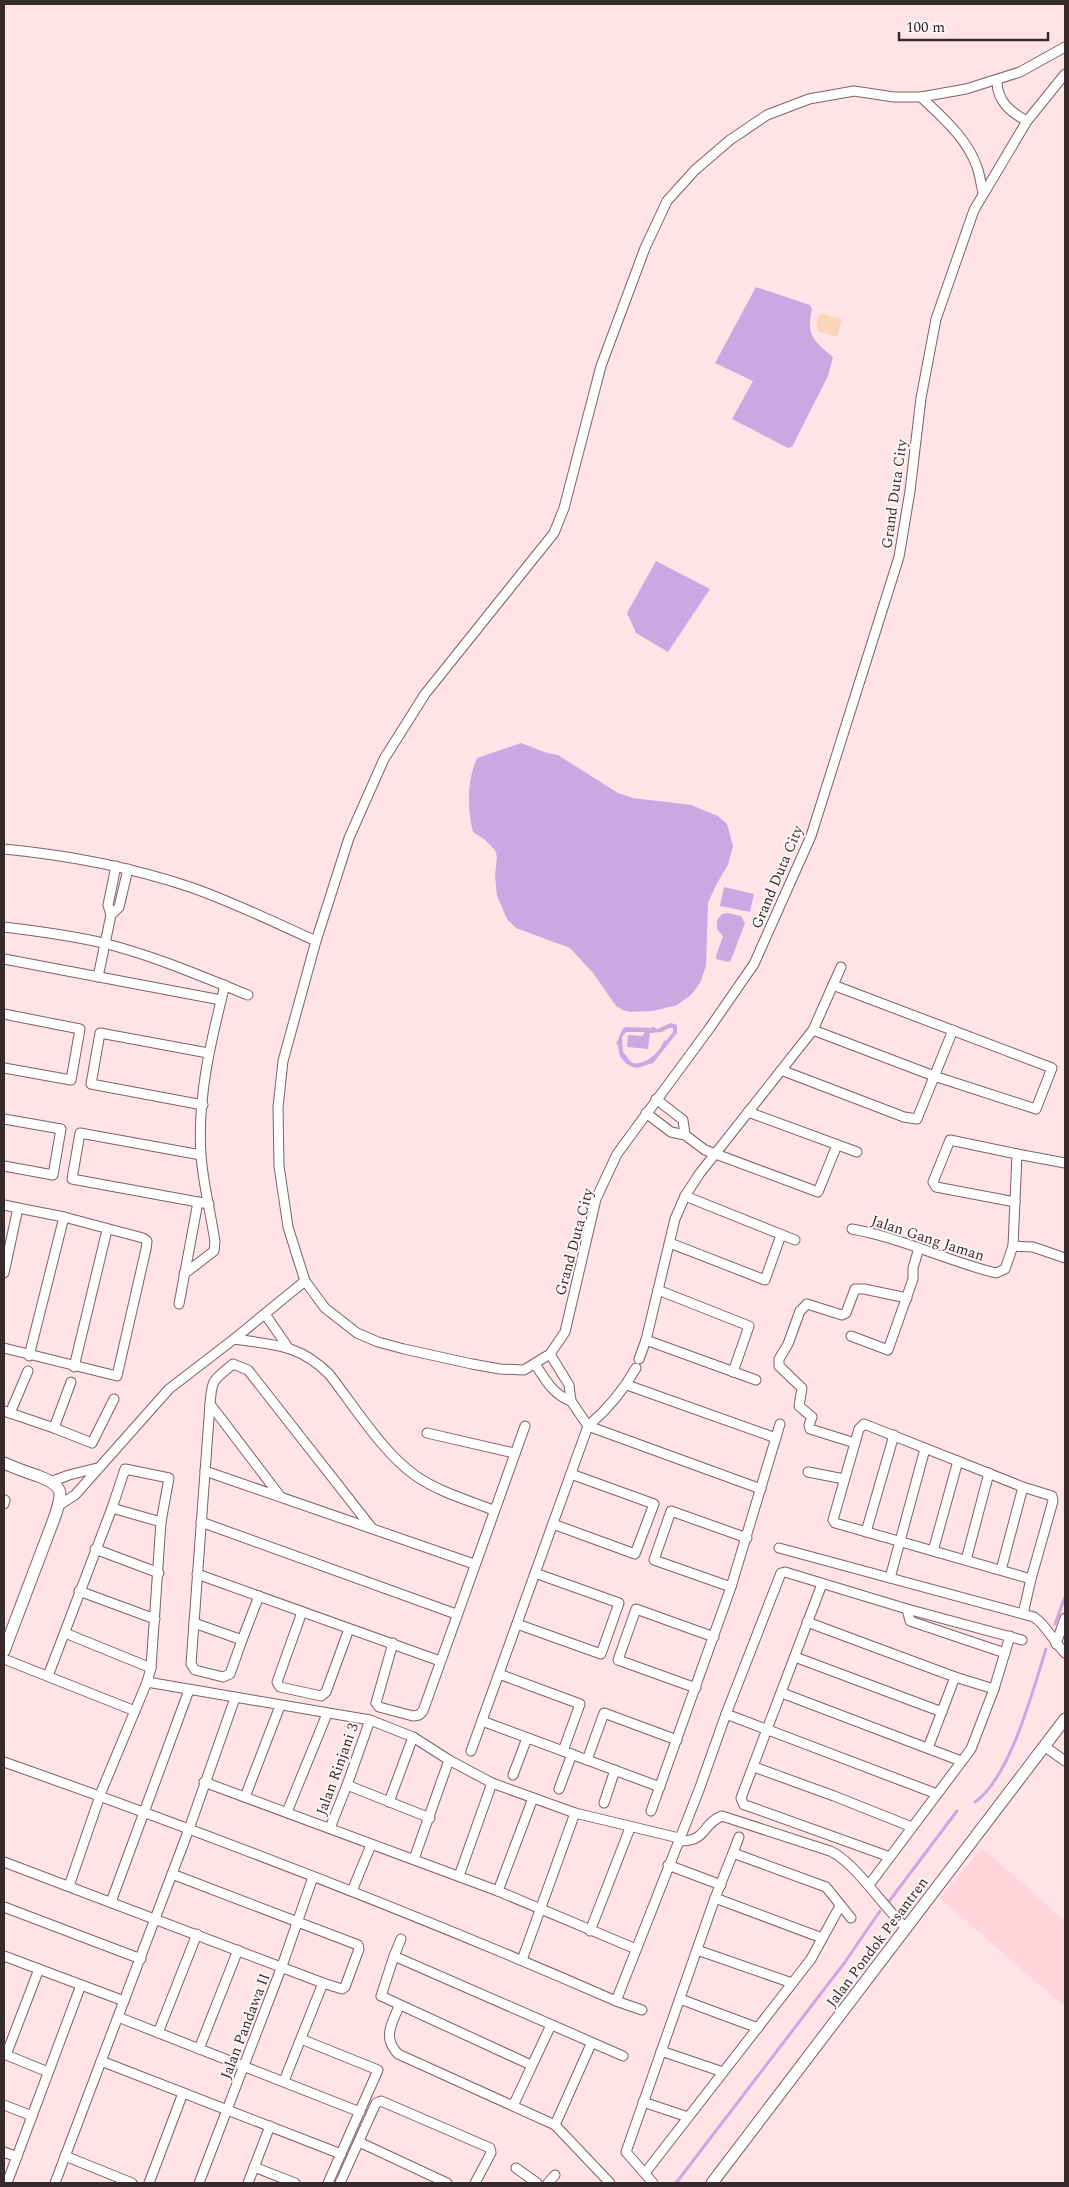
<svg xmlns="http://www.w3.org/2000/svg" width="1069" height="2187" font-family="Spectral,serif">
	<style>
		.built { fill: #ffd4db }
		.green { fill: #fad5ba }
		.water { fill: #cda7e2; fill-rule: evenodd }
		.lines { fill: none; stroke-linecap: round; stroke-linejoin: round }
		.stream { stroke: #cda7e2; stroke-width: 3 }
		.street-casing { stroke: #7f6167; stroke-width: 11 }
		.secondary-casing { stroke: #7f6167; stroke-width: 13 }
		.street { stroke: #fff; stroke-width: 9 }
		.secondary { stroke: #fff; stroke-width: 11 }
		.labels { text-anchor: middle; stroke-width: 4; stroke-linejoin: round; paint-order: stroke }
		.street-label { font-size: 15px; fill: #372a2c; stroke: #fdf6f7 }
	</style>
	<rect width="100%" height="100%" fill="#ffe3e7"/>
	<path class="built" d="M 982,1848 L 1065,1921 L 1065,2007 L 940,1898 Z"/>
	<path class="green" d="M 823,314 L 842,319 L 837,337 L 818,331 L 816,322 L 819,315 Z"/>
	<g class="water">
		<path d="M 756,287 L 810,305 L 812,309 C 806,336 814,341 833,357 L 828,376 L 792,447 L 788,448 L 732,419 L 753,381 L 715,363 Z"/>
		<path d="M 656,561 L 710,589 L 668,652 L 636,633 L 627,613 Z"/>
		<path d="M 521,743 L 547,753 L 558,755 L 618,793 L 633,798 L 691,805 L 718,816 L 727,824 L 733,846 L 728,865 L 716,885 L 708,903 L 706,966 L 700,983 L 691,995 L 677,1005 L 653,1011 L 630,1012 L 623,1010 L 616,1006 L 593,973 L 570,948 L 516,928 L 507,919 L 497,896 L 495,875 L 497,857 L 495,850 L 484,839 L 473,832 C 467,808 467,781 477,758 Z"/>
		<path d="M 724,887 L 754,894 L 750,912 L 720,906 Z"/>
		<path d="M 727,913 L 741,916 L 745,923 L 731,960 L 728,962 L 716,959 L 716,956 L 723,936 L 717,929 L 717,920 L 722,914 Z"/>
		<path d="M 671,1023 L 677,1025 L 677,1033 L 653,1063 L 637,1068 C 625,1066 618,1057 618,1045 L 616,1044 L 623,1028 L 627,1027 L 652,1028 L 652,1026 L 657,1029 ZM 669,1028 L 673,1028 L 673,1032 L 666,1041 L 664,1040 C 661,1051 646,1066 632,1063 L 623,1052 L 622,1037 L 626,1032 L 645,1032 L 642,1036 L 628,1035 L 627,1047 L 648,1049 L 650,1033 L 662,1032 Z"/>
	</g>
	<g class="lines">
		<g class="stream">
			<path d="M 1055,1624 L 1065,1597"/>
			<path d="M 975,1802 C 1010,1778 1033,1690 1046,1649"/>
			<path d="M 887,1904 L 957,1811"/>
			<path d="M 676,2183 L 845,1962 L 880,1911"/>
		</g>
		<g class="street-casing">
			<g id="street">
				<path d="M 997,81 C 997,101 1010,112 1027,121"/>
				<path d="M 921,97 C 942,117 967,138 977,167 C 980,175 981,185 983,193"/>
				<path d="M 4,849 C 67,855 130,867 190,887 C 233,902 274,922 316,941"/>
				<path d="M 111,915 L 119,907 L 128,869"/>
				<path d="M 4,927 C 37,931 70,935 103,943 C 152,955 201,976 248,995"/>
				<path d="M 4,959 L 221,1000"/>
				<path d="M 98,977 L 111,915 L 108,905 L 116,866"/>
				<path d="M 4,1014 L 80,1029 L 71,1080 L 4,1068"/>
				<path d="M 813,1030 L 934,1076 L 1036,1109 L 1052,1068 L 833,985"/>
				<path d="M 781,1070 L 904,1117 L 917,1119 L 953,1030"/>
				<path d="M 656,1099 L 683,1120 L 685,1135"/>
				<path d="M 203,1105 L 91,1084 L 100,1033 L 208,1053"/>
				<path d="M 748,1112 L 857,1152"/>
				<path d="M 646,1113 L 671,1132 L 685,1135 L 705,1150 L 818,1192 L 837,1145"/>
				<path d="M 4,1119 L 61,1129 L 53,1175 L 4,1166"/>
				<path d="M 201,1155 L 80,1133 L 72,1179 L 209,1204"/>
				<path d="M 685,1196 L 795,1240"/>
				<path d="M 1015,1202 L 936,1187 L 933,1182 L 950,1140 L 1017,1154"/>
				<path d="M 4,1205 L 18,1208 L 4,1273"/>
				<path d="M 852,1229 C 902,1238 947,1261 996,1273 L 1005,1269 L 1013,1246 L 1033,1247 L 1065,1258"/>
				<path d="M 670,1243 L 765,1280 L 781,1235"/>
				<path d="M 1013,1246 L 1017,1154 L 1065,1163"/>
				<path d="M 184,1274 L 214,1251 L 215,1242 C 211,1214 203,1184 201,1155 C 197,1098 211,1040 225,985"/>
				<path d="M 305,1281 L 288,1227 L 279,1166 L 278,1107 L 283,1061 L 316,941 L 349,838 L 384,759 L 425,694 L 554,533 L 564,508 L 601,366 L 645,248 L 667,201 L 695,170 L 730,140 L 767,115 L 809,99 L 854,91 L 894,97 L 921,97 L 966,89 L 1020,72 L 1065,47"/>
				<path d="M 658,1290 L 749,1326 L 733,1372"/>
				<path d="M 179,1304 L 198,1202"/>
				<path d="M 265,1314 L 287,1346"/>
				<path d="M 851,1336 L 888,1350 L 913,1279 L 913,1268 L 919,1248"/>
				<path d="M 234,1339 C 274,1345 299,1344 329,1374 C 354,1406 383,1453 416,1476 C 439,1492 468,1500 493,1510"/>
				<path d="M 646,1340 L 756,1380"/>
				<path d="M 4,1348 L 117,1376 L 146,1249 L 147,1241 L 143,1238 L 64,1217 L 18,1208"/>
				<path d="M 550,1354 L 569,1385 L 571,1401 L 588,1426 L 761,1489"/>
				<path d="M 29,1356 L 64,1217"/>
				<path d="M 639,1359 L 646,1340 L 675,1219 L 685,1196 L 700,1173 L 813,1030 L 841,967"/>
				<path d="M 535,1364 C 545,1379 553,1395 571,1401"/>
				<path d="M 74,1367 L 107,1230"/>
				<path d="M 627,1385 L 776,1438"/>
				<path d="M 210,1404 L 280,1496"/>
				<path d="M 4,1411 L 54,1428 L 92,1443 L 114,1399"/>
				<path d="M 10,1413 L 28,1371"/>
				<path d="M 864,1424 L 1023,1487 L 1052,1496 L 1053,1501 L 1031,1579 L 835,1523 L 833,1520 L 859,1429 Z"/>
				<path d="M 54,1428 L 71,1382"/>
				<path d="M 427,1433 L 514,1453"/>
				<path d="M 855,1443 L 810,1429 L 809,1425 L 812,1417 L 799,1406 L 802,1388 L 779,1366 L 779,1359 L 788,1344 L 800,1311 L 807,1304 L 842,1315 L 846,1313 L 855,1289 L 864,1289 L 907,1298"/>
				<path d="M 205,1471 L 474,1564"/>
				<path d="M 808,1472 L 844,1479"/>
				<path d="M 53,1481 L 69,1475 L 97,1468"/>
				<path d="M 4,1504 L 5,1500"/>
				<path d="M 58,1506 L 75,1495 L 169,1389 L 234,1339 L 305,1281 L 325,1308 L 357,1333 L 378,1342 L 404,1349 L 472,1364 L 500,1369 L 524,1370 L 550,1354 L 565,1332 L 596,1199 L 617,1154 L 709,1029 L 754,964 L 811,836 L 899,557 L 910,491 L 921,398 L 936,319 L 974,210 L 1027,121 L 1065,74"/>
				<path d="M 201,1522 L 456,1614"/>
				<path d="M 553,1524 L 635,1554 L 654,1504 L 571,1474"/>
				<path d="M 866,1532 L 894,1435"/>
				<path d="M 779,1548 L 1034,1617 C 1047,1626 1054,1642 1065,1653"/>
				<path d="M 95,1549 L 159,1573"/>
				<path d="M 933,1551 L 958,1461"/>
				<path d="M 966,1560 L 989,1473"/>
				<path d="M 1001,1570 L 1023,1487"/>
				<path d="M 197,1574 L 440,1661"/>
				<path d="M 890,1578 L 925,1449"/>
				<path d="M 822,1584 L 741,1798 L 744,1805 L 748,1806 L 890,1857"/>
				<path d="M 731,1587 L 654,1560 L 671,1511 L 747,1538"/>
				<path d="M 79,1591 L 155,1619"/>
				<path d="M 907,1609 L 910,1621 L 1005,1653"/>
				<path d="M 302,1612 L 277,1682 L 280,1687 L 321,1696 L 326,1692 L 349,1629"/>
				<path d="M 1023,1614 L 1031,1579"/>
				<path d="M 807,1622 L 955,1677 L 994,1689"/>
				<path d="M 194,1623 L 242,1640 L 259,1596"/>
				<path d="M 517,1624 L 601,1654 L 619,1603 L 535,1573"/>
				<path d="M 65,1633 L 151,1668"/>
				<path d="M 242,1640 L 230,1674 L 223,1677 L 195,1670 L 191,1664 L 210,1404 C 212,1378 213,1381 233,1364 L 248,1370 L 371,1527"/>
				<path d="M 393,1643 L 376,1703 L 379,1707 L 413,1716 L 419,1715 L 423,1711 L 525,1426"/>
				<path d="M 1056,1644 L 1065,1618"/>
				<path d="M 795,1657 L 942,1712"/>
				<path d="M 4,1659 L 135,1711"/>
				<path d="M 499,1674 L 580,1704 L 563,1751"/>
				<path d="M 48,1676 L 112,1508 L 125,1469 L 169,1478 L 161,1522"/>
				<path d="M 147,1682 L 370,1720 L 413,1737 L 449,1760 L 492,1783 L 575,1813 L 679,1838"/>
				<path d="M 696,1688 L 618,1660 L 636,1609 L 714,1637"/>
				<path d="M 782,1693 L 961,1761"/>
				<path d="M 726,1714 L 937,1794"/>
				<path d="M 482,1721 L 660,1787"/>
				<path d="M 1044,1746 L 1065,1761"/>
				<path d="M 928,1748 L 955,1677"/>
				<path d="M 471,1751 L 588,1426 C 608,1409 623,1391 636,1368"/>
				<path d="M 587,1760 L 604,1713 L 677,1740"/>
				<path d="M 4,1762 C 211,1835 415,1913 616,2001 L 699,1790 L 726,1714 L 781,1573 L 785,1572 L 907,1609 L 1022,1640"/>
				<path d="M 754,1767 L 834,1796 L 912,1827"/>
				<path d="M 513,1775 L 527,1738"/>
				<path d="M 204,1782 L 498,1891 L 636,1949"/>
				<path d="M 347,1785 L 430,1818"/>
				<path d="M 559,1789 L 572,1754"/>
				<path d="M 245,1797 L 280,1706"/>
				<path d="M 389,1802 L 413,1737"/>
				<path d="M 604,1803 L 615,1770"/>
				<path d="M 651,1811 L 731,1587 L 780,1424"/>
				<path d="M 287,1812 L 327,1714"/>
				<path d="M 330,1828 L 347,1785 L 370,1720"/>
				<path d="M 678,1841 C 708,1842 701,1824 722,1816 L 830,1851 C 854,1861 884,1908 906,1928"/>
				<path d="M 733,1853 L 739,1837"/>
				<path d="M 414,1859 L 449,1760"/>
				<path d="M 4,1862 L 323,1983 L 342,1989 L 345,1987 L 359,1949 L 358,1945 L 172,1874"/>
				<path d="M 668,1865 L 721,1885"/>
				<path d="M 459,1876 L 492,1783"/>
				<path d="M 872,1881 L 971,1749 L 994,1689 L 1010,1636"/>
				<path d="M 69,1886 L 102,1790 L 147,1682 L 151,1668 L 161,1522 L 112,1508"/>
				<path d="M 352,1891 L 371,1845"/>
				<path d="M 498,1891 L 533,1798"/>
				<path d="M 715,1898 L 822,1938"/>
				<path d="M 111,1902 L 189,1690"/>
				<path d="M 4,1907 L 141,1959"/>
				<path d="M 590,1931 L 630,1828"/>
				<path d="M 697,1950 L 792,1983"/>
				<path d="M 4,1956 L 124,2001"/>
				<path d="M 394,1956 L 401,1939"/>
				<path d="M 522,1960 L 575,1813"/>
				<path d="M 680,1999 L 758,2028"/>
				<path d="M 616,2001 L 642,2010"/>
				<path d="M 399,2006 C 392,2024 382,2037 398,2054 L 555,2125"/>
				<path d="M 118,2017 L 360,2112"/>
				<path d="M 158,2033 L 197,1934"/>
				<path d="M 301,2039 L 378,2070 L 328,2183"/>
				<path d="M 591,2044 L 555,2125 L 610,2183"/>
				<path d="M 199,2049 L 238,1950"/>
				<path d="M 661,2051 L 723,2072"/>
				<path d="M 4,2054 L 48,2072"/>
				<path d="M 6,2055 L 39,1969"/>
				<path d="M 101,2061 L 341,2154"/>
				<path d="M 531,2065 L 381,1996 L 394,1956 L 623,2056"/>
				<path d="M 284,2081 L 323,1983"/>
				<path d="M 643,2102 L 688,2117"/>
				<path d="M 4,2105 L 32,2116"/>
				<path d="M 513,2106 L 551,2025"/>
				<path d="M 359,2142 L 447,2183"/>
				<path d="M 4,2152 L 17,2157"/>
				<path d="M 65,2156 L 132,2183"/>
				<path d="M 254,2167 L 295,2183"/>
				<path d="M 516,2168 L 537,2183"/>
				<path d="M 645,2173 L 811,1959 L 840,1906"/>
				<path d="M 7,2183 L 81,1985"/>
				<path d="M 55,2183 L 189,1829 L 235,1698"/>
				<path d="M 149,2183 L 183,2093"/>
				<path d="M 199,2183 L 282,1966 L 313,1877"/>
				<path d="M 248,2183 L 270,2126"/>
				<path d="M 340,2183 L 376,2103 L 381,2101 L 490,2148 L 491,2153 L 475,2183"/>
				<path d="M 548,2183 L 555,2175"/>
				<path d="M 653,2183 L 626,2152 L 715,1898 L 733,1853 L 826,1887 L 851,1918"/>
			</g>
		</g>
		<g class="secondary-casing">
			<g id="secondary">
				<path d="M 4,1463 C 15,1468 26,1472 38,1476 C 65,1486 63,1493 54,1519 L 4,1651"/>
				<path d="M 712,2183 L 1065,1719"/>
			</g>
		</g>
		<use href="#street" class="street"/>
		<use href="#secondary" class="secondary"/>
	</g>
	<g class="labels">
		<g class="street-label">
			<text transform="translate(894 494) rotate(-82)" y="5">Grand Duta City</text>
			<text transform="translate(777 877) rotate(-67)" y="5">Grand Duta City</text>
			<text transform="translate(928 1238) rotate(18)" y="5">Jalan Gang Jaman</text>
			<text transform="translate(574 1242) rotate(-75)" y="5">Grand Duta City</text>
			<text transform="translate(337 1769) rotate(-70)" y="5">Jalan Rinjani 3</text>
			<text transform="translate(877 1942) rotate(-53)" y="5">Jalan Pondok Pesantren</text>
			<text transform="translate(245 2026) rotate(-69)" y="5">Jalan Pandawa II</text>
		</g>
	</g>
	<rect width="1069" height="2187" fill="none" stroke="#372a2c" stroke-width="10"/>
	<path d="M899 32v8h149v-8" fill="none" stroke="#372a2c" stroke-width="2.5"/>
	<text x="906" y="32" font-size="15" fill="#372a2c" stroke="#fdf6f7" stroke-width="4" paint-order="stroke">100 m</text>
</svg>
